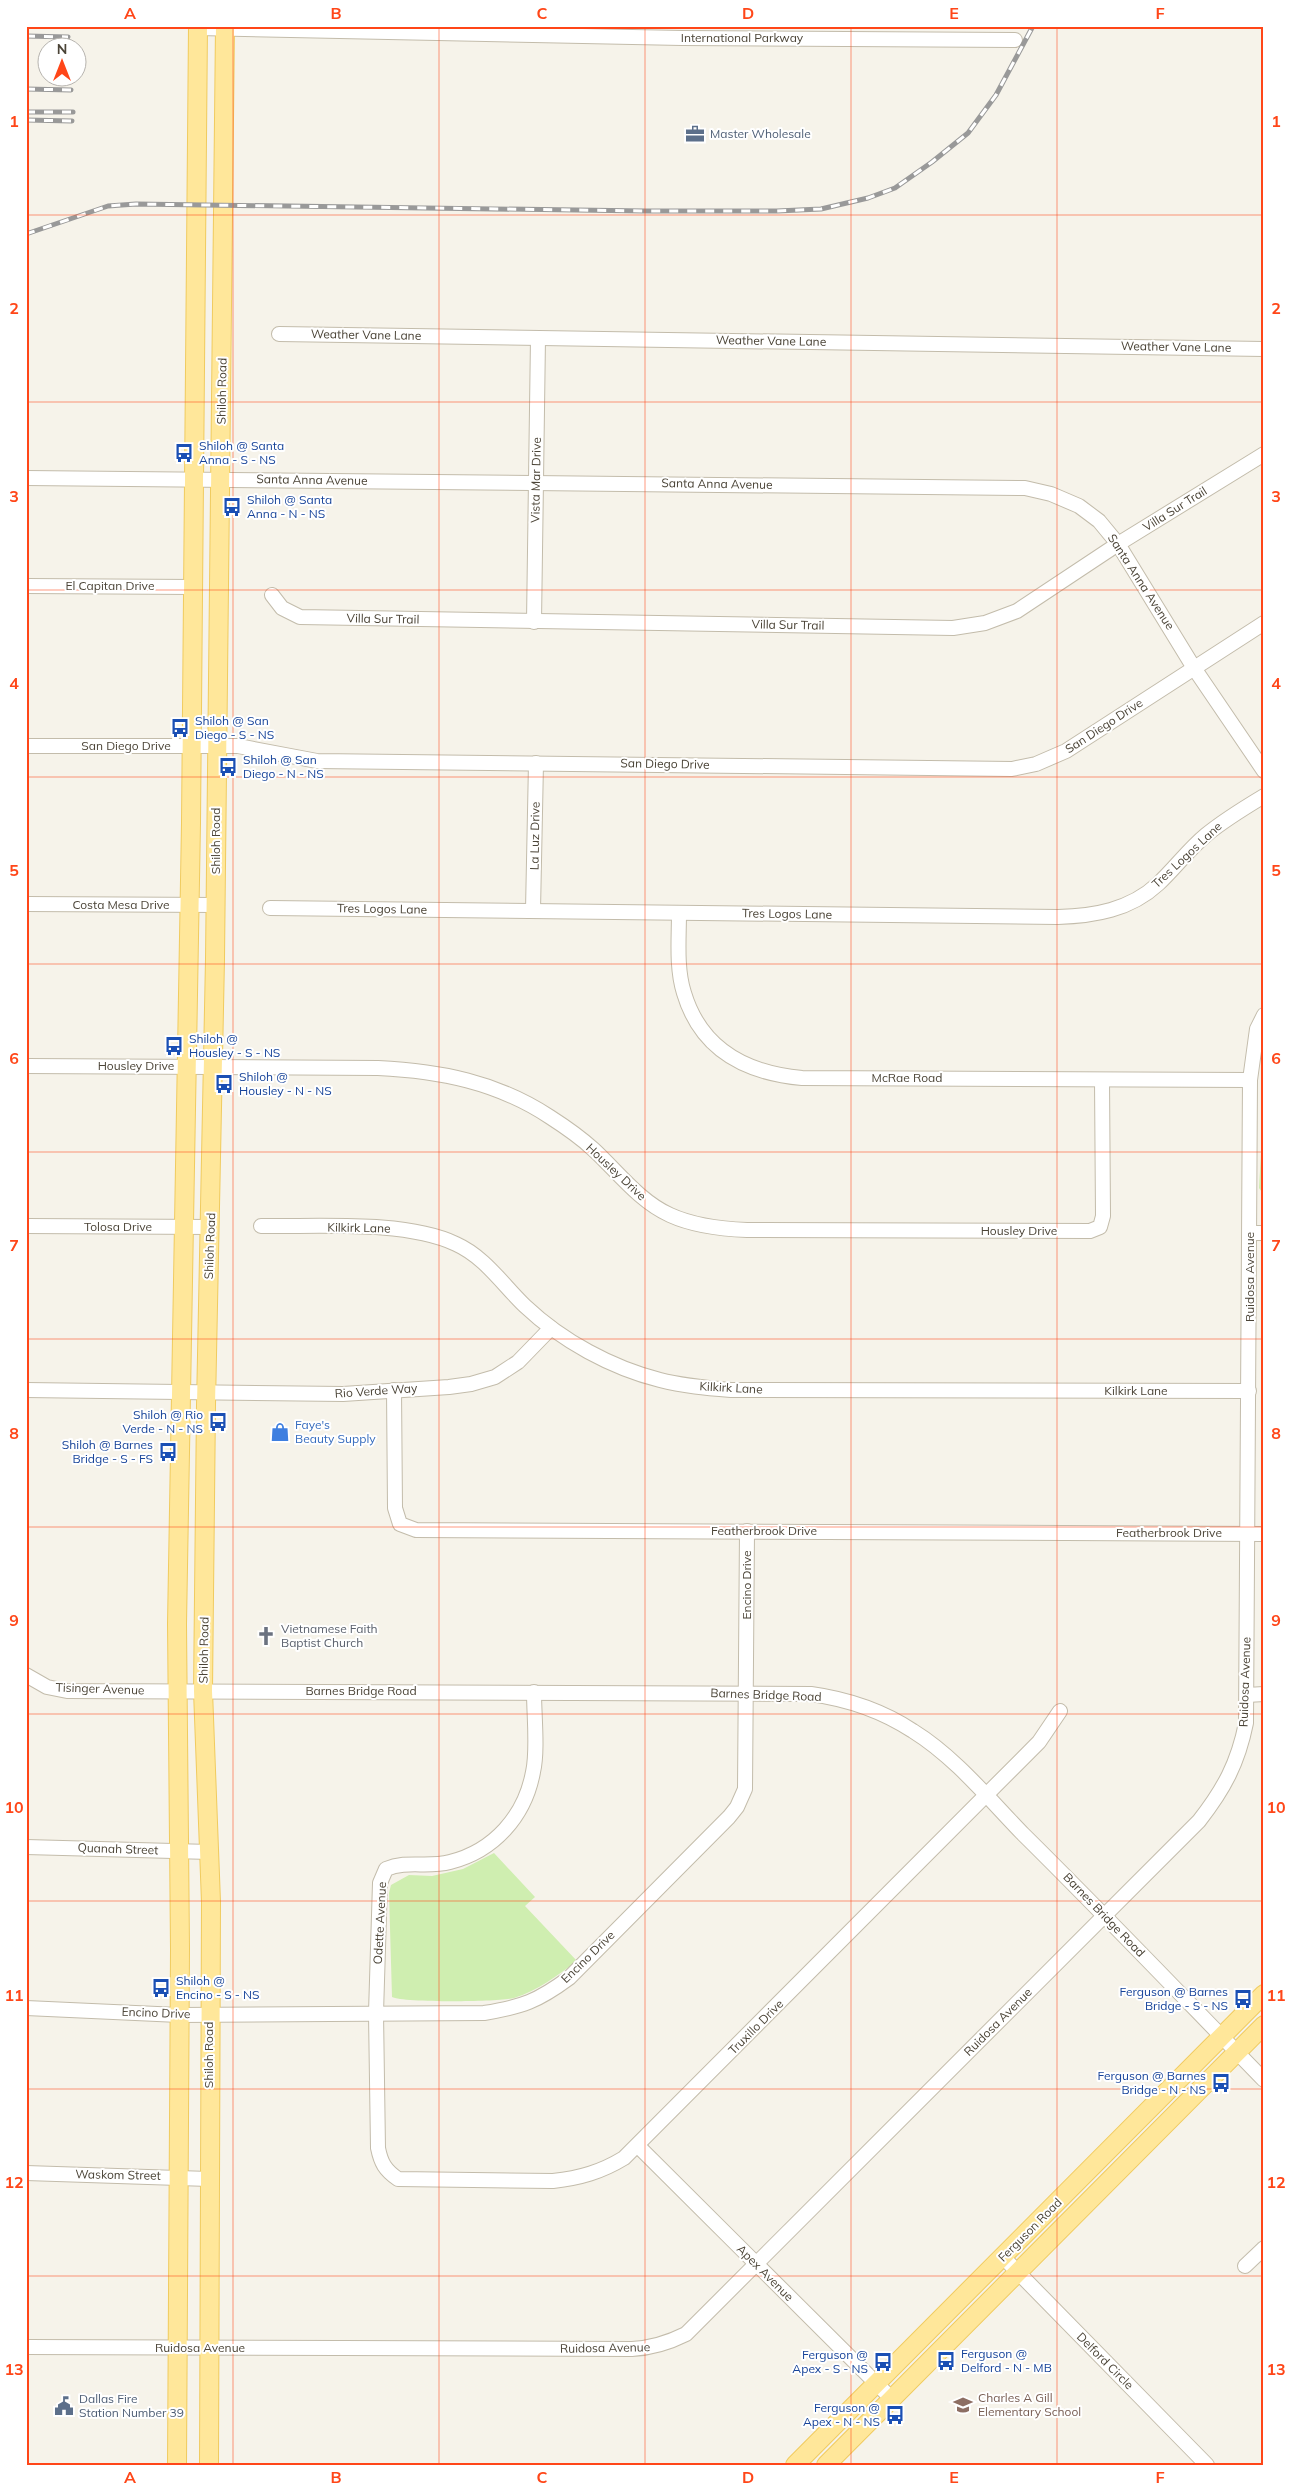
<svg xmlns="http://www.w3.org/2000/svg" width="1290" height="2491" font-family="Mulish,sans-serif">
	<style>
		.green { fill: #cfeeb0 }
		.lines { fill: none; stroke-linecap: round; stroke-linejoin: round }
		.minor-casing { stroke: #c3bcab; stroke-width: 16 }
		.major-casing { stroke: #f0cb5f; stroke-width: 20 }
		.minor { stroke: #fff; stroke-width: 14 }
		.major { stroke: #ffe79a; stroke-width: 18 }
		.rail-casing { stroke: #999; stroke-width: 5 }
		.rail { stroke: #fff; stroke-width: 3; stroke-dasharray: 9; stroke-linecap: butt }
		.grid { fill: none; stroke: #ff4618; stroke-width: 1; stroke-opacity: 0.55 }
		.labels { text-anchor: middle; stroke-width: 4; stroke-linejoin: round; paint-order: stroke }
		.street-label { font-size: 12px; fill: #4b4437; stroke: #fff }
		.service-label { font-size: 12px; fill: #4e5e75; stroke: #fff; text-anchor: start }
		.transit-label { font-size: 12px; fill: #164399; stroke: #fff; text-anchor: start }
		.shop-label { font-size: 12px; fill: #366cbe; stroke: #fff; text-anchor: start }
		.worship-label { font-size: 12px; fill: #5b616d; stroke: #fff; text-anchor: start }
		.education-label { font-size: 12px; fill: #785e54; stroke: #fff; text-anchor: start }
		.neatline { fill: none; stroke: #ff4618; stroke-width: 2 }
		.grid-label { font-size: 16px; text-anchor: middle; font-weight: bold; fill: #ff4618 }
	</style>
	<rect width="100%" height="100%" fill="#f6f3ea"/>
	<g class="green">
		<path d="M 1264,1101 L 1264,1195 L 1259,1188 Z"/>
		<path d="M 494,1853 L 535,1897 L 525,1906 L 577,1961 C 558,1975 537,1991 514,1998 C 500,2002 404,2003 392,1997 L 389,1893 L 391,1885 L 409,1875 L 432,1876 L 463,1869 Z"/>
	</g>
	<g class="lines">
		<g class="minor-casing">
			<g id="minor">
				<path d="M 198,28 L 682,38 L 1015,40"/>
				<path d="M 279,334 L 1264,349"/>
				<path d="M 26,478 L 1025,488 L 1051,494 L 1079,506 L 1099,521 L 1118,544 L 1194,668 L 1264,771"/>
				<path d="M 26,586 L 194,587"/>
				<path d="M 272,595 L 282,608 L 300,617 L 953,628 L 985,623 L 1017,611 L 1118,544 L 1264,454"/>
				<path d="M 534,622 L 538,338"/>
				<path d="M 26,746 L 238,746 L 317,761 L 1012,769 L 1036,764 L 1066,751 L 1264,623"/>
				<path d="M 26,904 L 216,905"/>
				<path d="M 270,908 L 1058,917 C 1094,916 1130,910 1158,884 C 1175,868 1189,849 1206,835 C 1224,820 1244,808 1264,796"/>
				<path d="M 533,910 L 536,763"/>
				<path d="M 679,913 C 679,938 676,968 684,993 C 701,1050 746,1073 802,1078 L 1250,1080"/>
				<path d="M 26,1066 L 378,1068 C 440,1071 497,1082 550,1117 C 564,1126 580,1137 593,1149 C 617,1171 639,1201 670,1215 C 694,1226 721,1229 747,1230 L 1090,1231 L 1100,1227 L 1103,1216 L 1102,1080"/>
				<path d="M 26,1226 L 211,1227"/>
				<path d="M 261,1226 C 318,1227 405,1220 456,1244 C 485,1257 503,1285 525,1306 C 562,1341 612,1368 660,1380 C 683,1386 707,1388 731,1390 L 1249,1391"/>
				<path d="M 1250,1233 L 1264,1233"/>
				<path d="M 26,1390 L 343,1394 L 449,1387 L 471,1384 L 495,1377 L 518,1362 L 551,1328"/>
				<path d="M 394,1390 L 395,1508 L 400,1524 L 416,1530 L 1264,1534"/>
				<path d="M 26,1675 L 47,1687 L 67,1691 L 811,1694 C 847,1699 881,1710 913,1731 C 955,1757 989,1799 1023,1834 C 1105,1915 1184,1998 1264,2080"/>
				<path d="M 534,1692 C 534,1715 538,1751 533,1772 C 525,1816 494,1851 450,1862 C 427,1868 407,1860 386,1869 L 380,1883 L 376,2013 L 378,2148 C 381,2163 385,2170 398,2179 L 553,2181 C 580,2178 601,2172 624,2158 L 1039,1742 L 1060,1711"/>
				<path d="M 1247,1695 L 1264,1694"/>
				<path d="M 26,1847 L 210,1852"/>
				<path d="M 26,2008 L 179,2015 L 484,2013 C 522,2007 538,2001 569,1978 L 729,1817 L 737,1807 L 745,1789 L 747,1531"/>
				<path d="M 638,2146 L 892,2399"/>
				<path d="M 26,2173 L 209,2179"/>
				<path d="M 1003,2257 L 1207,2465"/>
				<path d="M 1245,2266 L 1264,2248"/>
				<path d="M 26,2347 L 632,2349 C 652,2348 668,2343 686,2334 L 1199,1821 C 1224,1789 1238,1763 1246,1723 L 1250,1080 L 1257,1029 L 1264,1015"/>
			</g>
		</g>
		<g class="major-casing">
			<g id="major">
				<path d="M 177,2465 L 180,1949 L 177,1624 L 191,823 L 198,26"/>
				<path d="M 209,2465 L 211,1902 L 203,1691 L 206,1405 L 215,959 L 225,26"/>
				<path d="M 795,2465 L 1264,1994"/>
				<path d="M 826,2465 L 1264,2025"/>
			</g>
		</g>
		<use href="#minor" class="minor"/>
		<use href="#major" class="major"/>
		<g class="rail-casing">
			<g id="rail">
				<path d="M 56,26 L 68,26"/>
				<path d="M 26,36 L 68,37"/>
				<path d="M 26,89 L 71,90"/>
				<path d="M 26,112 L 73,112"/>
				<path d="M 26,120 L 72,121"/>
				<path d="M 26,234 L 108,206 L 136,204 L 645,211 L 777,211 L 821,209 L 868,198 L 895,188 L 932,162 L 968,133 L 996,95 L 1033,26"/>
			</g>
		</g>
		<use href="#rail" class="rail"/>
	</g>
	<path class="grid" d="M 233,26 L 233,2465M 439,26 L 439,2465M 645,26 L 645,2465M 851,26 L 851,2465M 1057,26 L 1057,2465M 26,215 L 1264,215M 26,402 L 1264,402M 26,590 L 1264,590M 26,777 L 1264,777M 26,964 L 1264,964M 26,1152 L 1264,1152M 26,1339 L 1264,1339M 26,1527 L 1264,1527M 26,1714 L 1264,1714M 26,1901 L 1264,1901M 26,2089 L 1264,2089M 26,2276 L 1264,2276"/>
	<defs>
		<g id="office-bare" transform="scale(1.5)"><path d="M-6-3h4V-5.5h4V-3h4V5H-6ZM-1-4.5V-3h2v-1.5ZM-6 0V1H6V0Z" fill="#5c6f8a" stroke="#fff" stroke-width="2.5" paint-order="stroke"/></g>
		<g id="bus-bare" transform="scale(1.5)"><path d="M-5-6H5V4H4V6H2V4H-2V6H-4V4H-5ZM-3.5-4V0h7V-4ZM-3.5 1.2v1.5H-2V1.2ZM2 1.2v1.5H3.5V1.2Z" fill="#1a4fb4" stroke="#fff" stroke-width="2.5" paint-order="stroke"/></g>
		<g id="shop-bare" transform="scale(1.5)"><path d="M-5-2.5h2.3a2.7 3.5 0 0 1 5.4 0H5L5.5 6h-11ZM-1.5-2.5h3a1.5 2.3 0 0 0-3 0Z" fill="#3f7fe0" stroke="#fff" stroke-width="2.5" paint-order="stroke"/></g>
		<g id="church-bare" transform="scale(1.5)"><path d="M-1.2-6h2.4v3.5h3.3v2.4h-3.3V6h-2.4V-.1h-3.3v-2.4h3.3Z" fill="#6b7280" stroke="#fff" stroke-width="2.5" paint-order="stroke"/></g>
		<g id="school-bare" transform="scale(1.5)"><path d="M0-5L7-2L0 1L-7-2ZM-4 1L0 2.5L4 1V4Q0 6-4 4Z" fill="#8d6e63" stroke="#fff" stroke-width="2.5" paint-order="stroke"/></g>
		<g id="civic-bare" transform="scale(1.5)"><path d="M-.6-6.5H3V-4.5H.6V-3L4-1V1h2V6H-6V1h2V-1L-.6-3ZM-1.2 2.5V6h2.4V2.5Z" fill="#5c6f8a" stroke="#fff" stroke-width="2.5" paint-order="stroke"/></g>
	</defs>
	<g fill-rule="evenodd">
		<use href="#office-bare" x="695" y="134"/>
		<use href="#bus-bare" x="184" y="453"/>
		<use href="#bus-bare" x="232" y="507"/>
		<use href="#bus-bare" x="180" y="728"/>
		<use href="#bus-bare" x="228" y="767"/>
		<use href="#bus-bare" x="174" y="1046"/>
		<use href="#bus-bare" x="224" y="1084"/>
		<use href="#bus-bare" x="218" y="1422"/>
		<use href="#shop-bare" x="280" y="1432"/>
		<use href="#bus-bare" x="168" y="1452"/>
		<use href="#church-bare" x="266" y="1636"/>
		<use href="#bus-bare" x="161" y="1988"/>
		<use href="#bus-bare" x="1243" y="1999"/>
		<use href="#bus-bare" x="1221" y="2083"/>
		<use href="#bus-bare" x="946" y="2361"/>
		<use href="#bus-bare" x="883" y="2362"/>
		<use href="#school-bare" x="963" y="2405"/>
		<use href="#civic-bare" x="64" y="2406"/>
		<use href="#bus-bare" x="895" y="2415"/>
	</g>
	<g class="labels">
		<g class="street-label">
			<text x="742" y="42">International Parkway</text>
			<text transform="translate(366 335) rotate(1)" y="4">Weather Vane Lane</text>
			<text transform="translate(771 341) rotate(1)" y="4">Weather Vane Lane</text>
			<text transform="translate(1176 347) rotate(1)" y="4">Weather Vane Lane</text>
			<text transform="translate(222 391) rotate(-89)" y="4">Shiloh Road</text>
			<text transform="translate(312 480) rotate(1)" y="4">Santa Anna Avenue</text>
			<text transform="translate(536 480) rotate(-89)" y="4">Vista Mar Drive</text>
			<text transform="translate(717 484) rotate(1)" y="4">Santa Anna Avenue</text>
			<text transform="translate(1175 509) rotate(-32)" y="4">Villa Sur Trail</text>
			<text transform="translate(1141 582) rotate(57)" y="4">Santa Anna Avenue</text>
			<text x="110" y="590">El Capitan Drive</text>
			<text transform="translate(383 619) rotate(1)" y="4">Villa Sur Trail</text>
			<text transform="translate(788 625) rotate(1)" y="4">Villa Sur Trail</text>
			<text transform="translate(1104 726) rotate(-33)" y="4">San Diego Drive</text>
			<text x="126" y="750">San Diego Drive</text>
			<text transform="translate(665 764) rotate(1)" y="4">San Diego Drive</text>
			<text transform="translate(535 836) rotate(-89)" y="4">La Luz Drive</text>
			<text transform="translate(216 841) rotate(-90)" y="4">Shiloh Road</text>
			<text transform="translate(1187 855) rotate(-43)" y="4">Tres Logos Lane</text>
			<text x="121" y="909">Costa Mesa Drive</text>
			<text transform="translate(382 909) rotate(1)" y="4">Tres Logos Lane</text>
			<text transform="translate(787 914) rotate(1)" y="4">Tres Logos Lane</text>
			<text x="136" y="1070">Housley Drive</text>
			<text x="907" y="1082">McRae Road</text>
			<text transform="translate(616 1172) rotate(43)" y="4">Housley Drive</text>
			<text x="118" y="1231">Tolosa Drive</text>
			<text transform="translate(359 1228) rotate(1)" y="4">Kilkirk Lane</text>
			<text x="1019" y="1235">Housley Drive</text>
			<text transform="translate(210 1246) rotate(-88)" y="4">Shiloh Road</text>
			<text transform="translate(1250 1277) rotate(-90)" y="4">Ruidosa Avenue</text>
			<text transform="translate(731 1388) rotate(3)" y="4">Kilkirk Lane</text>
			<text transform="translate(376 1391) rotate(-4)" y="4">Rio Verde Way</text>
			<text x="1136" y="1395">Kilkirk Lane</text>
			<text x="764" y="1535">Featherbrook Drive</text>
			<text x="1169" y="1537">Featherbrook Drive</text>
			<text transform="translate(747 1585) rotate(-90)" y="4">Encino Drive</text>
			<text transform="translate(204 1650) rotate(-89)" y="4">Shiloh Road</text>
			<text transform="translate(1245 1682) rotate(-88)" y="4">Ruidosa Avenue</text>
			<text transform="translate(100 1689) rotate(2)" y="4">Tisinger Avenue</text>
			<text x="361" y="1695">Barnes Bridge Road</text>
			<text transform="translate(766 1695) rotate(2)" y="4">Barnes Bridge Road</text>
			<text transform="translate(118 1849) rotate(2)" y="4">Quanah Street</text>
			<text transform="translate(1104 1915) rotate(46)" y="4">Barnes Bridge Road</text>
			<text transform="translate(380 1923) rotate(-87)" y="4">Odette Avenue</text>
			<text transform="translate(588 1957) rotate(-44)" y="4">Encino Drive</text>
			<text transform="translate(156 2013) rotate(2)" y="4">Encino Drive</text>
			<text transform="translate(998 2022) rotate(-45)" y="4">Ruidosa Avenue</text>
			<text transform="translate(756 2027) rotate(-45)" y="4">Truxillo Drive</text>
			<text transform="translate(209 2055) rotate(-90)" y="4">Shiloh Road</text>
			<text transform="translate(118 2175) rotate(1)" y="4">Waskom Street</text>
			<text transform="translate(1030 2230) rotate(-45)" y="4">Ferguson Road</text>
			<text transform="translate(765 2273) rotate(45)" y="4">Apex Avenue</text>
			<text x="200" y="2352">Ruidosa Avenue</text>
			<text transform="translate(605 2348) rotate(-1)" y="4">Ruidosa Avenue</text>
			<text transform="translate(1105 2361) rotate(45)" y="4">Delford Circle</text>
		</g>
		<g class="service-label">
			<text x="710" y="138">Master Wholesale</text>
			<text x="79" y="2403">Dallas Fire<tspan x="79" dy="14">Station Number 39</tspan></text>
		</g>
		<g class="transit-label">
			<text x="199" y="450">Shiloh @ Santa<tspan x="199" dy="14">Anna - S - NS</tspan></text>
			<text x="247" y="504">Shiloh @ Santa<tspan x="247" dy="14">Anna - N - NS</tspan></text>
			<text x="195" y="725">Shiloh @ San<tspan x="195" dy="14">Diego - S - NS</tspan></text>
			<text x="243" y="764">Shiloh @ San<tspan x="243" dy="14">Diego - N - NS</tspan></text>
			<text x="189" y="1043">Shiloh @<tspan x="189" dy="14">Housley - S - NS</tspan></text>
			<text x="239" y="1081">Shiloh @<tspan x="239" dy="14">Housley - N - NS</tspan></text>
			<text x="203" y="1419" text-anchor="end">Shiloh @ Rio<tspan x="203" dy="14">Verde - N - NS</tspan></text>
			<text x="153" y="1449" text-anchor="end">Shiloh @ Barnes<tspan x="153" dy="14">Bridge - S - FS</tspan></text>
			<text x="176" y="1985">Shiloh @<tspan x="176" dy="14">Encino - S - NS</tspan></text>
			<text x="1228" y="1996" text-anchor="end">Ferguson @ Barnes<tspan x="1228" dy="14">Bridge - S - NS</tspan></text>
			<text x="1206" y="2080" text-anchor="end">Ferguson @ Barnes<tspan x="1206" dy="14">Bridge - N - NS</tspan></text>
			<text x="961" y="2358">Ferguson @<tspan x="961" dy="14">Delford - N - MB</tspan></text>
			<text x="868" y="2359" text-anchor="end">Ferguson @<tspan x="868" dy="14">Apex - S - NS</tspan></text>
			<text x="880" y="2412" text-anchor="end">Ferguson @<tspan x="880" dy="14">Apex - N - NS</tspan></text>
		</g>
		<g class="shop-label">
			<text x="295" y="1429">Faye's<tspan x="295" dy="14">Beauty Supply</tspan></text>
		</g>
		<g class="worship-label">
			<text x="281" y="1633">Vietnamese Faith<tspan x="281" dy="14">Baptist Church</tspan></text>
		</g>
		<g class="education-label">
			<text x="978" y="2402">Charles A Gill<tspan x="978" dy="14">Elementary School</tspan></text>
		</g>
	</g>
	<rect width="1290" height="2491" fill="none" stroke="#ffffff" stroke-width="55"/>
	<g transform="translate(62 62)"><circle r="24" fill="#ffffff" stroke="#b7b4af"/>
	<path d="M0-4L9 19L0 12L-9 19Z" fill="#ff4618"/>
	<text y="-8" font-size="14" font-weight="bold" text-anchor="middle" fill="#4b4437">N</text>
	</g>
	<rect x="28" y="28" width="1234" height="2436" class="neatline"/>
	<g class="grid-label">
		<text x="130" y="19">A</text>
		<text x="336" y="19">B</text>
		<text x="542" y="19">C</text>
		<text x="748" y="19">D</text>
		<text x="954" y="19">E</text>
		<text x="1160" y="19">F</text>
		<text x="14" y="127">1</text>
		<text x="1276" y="127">1</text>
		<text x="14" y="314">2</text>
		<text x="1276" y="314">2</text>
		<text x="14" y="502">3</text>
		<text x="1276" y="502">3</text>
		<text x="14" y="689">4</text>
		<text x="1276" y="689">4</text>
		<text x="14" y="876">5</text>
		<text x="1276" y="876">5</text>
		<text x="14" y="1064">6</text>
		<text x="1276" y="1064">6</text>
		<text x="14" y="1251">7</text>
		<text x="1276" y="1251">7</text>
		<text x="14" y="1439">8</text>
		<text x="1276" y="1439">8</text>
		<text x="14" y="1626">9</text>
		<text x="1276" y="1626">9</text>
		<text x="14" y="1813">10</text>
		<text x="1276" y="1813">10</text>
		<text x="14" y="2001">11</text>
		<text x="1276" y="2001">11</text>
		<text x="14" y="2188">12</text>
		<text x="1276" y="2188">12</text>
		<text x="14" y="2375">13</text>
		<text x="1276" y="2375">13</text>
		<text x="130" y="2483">A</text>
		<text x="336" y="2483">B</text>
		<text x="542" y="2483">C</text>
		<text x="748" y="2483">D</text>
		<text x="954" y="2483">E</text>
		<text x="1160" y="2483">F</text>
	</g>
</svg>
